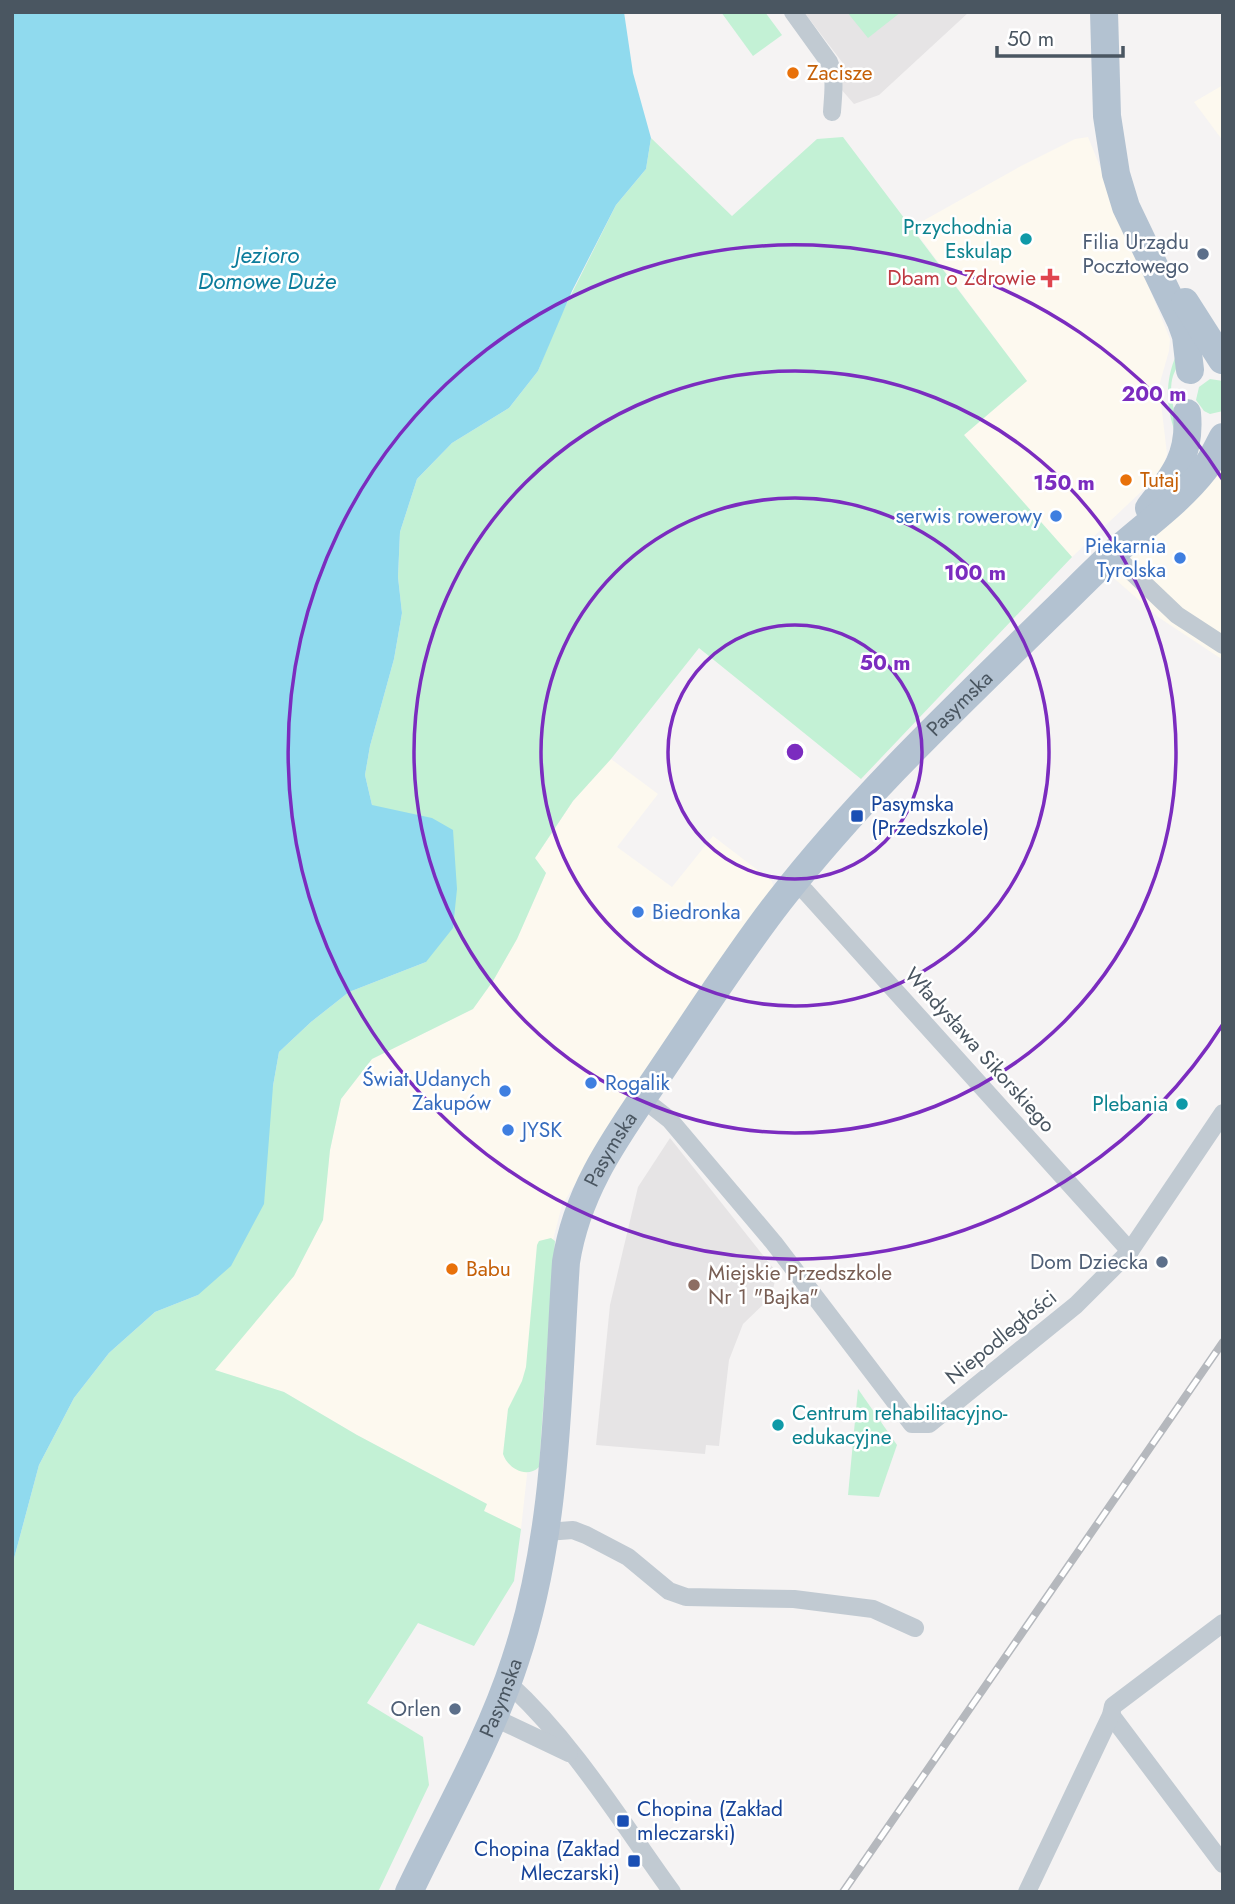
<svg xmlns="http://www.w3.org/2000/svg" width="1235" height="1904" font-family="Jost,sans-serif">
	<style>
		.commercial { fill: #fdf9ef }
		.education { fill: #e6e4e5 }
		.green { fill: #c3f1d5 }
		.water { fill: #90daee }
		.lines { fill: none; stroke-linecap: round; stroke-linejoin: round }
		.minor { stroke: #c1cad2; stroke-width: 18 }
		.primary { stroke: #b3c2d1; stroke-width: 28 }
		.rail-casing { stroke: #b5b8bd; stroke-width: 8 }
		.rail { stroke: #fff; stroke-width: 5; stroke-dasharray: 16; stroke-linecap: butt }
		.ring { fill: none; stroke: #7b2cbf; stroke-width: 3.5 }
		.food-dot { fill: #e8710a; stroke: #fff; stroke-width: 2.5 }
		.culture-dot { fill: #0f9aa8; stroke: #fff; stroke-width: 2.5 }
		.service-dot { fill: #5c6f8a; stroke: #fff; stroke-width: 2.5 }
		.health-dot { fill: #e0444e; stroke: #fff; stroke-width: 2.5 }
		.shop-dot { fill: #3f7fe0; stroke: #fff; stroke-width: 2.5 }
		.transit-dot { fill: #1a4fb4; stroke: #fff; stroke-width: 2.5 }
		.education-dot { fill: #8d6e63; stroke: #fff; stroke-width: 2.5 }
		.labels { text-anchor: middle; stroke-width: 5; stroke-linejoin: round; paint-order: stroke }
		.food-label { font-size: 21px; fill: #c56008; stroke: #fff; text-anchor: start }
		.culture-label { font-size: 21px; fill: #0d838f; stroke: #fff; text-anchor: end }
		.service-label { font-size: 21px; fill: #4e5e75; stroke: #fff; text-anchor: end }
		.health-label { font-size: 21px; fill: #be3a42; stroke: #fff; text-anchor: end }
		.shop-label { font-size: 21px; fill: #366cbe; stroke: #fff; text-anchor: end }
		.street-label { font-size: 21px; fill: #4a5661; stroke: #fff }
		.transit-label { font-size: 21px; fill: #164399; stroke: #fff; text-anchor: start }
		.education-label { font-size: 21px; fill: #785e54; stroke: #fff; text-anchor: start }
		.water-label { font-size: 23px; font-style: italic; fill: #0c7c9b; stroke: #fff }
		.centre { fill: #7b2cbf; stroke: #fff; stroke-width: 3.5 }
		.ring-label { font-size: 21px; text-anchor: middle; font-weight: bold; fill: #7b2cbf; stroke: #fff; stroke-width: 5; stroke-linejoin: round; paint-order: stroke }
	</style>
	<rect width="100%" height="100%" fill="#f5f3f3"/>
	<g class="commercial">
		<path d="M 1223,85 L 1223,141 L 1194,102 Z"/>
		<path d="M 1088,137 L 1170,339 L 1169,351 L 1159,386 L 1167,454 L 1161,473 L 1072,557 L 964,435 L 1027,381 L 912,227 L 1021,166 L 1075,139 Z"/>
		<path d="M 1223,467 L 1223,660 L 1158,617 L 1108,573 Z"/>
		<path d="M 611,759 L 658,794 L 617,847 L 672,887 L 713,836 L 772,881 L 778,902 L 625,1104 L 562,1205 L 553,1240 L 521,1529 L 484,1511 L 487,1504 L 357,1435 L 284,1392 L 214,1370 L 294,1276 L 323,1220 L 330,1150 L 341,1099 L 372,1059 L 473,1009 L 493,981 L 517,939 L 546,873 L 535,858 L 573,801 Z"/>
	</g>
	<g class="education">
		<path d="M 804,12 L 969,12 L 879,95 L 854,104 L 841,89 L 842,62 Z"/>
		<path d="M 670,1138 L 777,1273 L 771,1297 L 743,1324 L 729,1360 L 719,1446 L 706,1445 L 705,1454 L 596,1445 L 610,1305 L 638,1187 Z"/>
	</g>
	<g class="green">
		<path d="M 721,12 L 765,12 L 782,35 L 753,56 Z"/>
		<path d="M 847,12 L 901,12 L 868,38 Z"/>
		<path d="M 843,137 L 1027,381 L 964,435 L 1072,557 L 861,779 L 699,648 L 611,759 L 573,801 L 535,858 L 546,873 L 517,939 L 493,981 L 473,1009 L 372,1059 L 341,1099 L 330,1150 L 323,1220 L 294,1276 L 215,1370 L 284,1392 L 357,1435 L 487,1504 L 484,1511 L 521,1529 L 514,1581 L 474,1646 L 418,1623 L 367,1703 L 423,1737 L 429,1785 L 378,1892 L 12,1892 L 12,1566 L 39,1465 L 74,1398 L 109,1353 L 155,1312 L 198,1295 L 273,1086 L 279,1052 L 311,1022 L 349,992 L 426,962 L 372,805 L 365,775 L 370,746 L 394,659 L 402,613 L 398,577 L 400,532 L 417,479 L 452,443 L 509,408 L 538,371 L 558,321 L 616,205 L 646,169 L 651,138 L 732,216 L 817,139 Z"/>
		<path d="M 1179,349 C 1181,365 1178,363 1173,376 C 1167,395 1178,413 1175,432 C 1165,403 1165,377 1179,349 Z"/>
		<path d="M 1210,379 L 1223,381 L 1223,411 L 1210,414 L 1204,411 L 1196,400 L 1199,387 Z"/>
		<path d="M 551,1238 L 555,1241 L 539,1467 C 527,1479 508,1469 503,1454 L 508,1409 L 522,1381 L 526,1367 L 537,1245 L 539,1241 Z"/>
		<path d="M 858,1389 L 897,1445 L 879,1497 L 848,1495 Z"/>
	</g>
	<path class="water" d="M 12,12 L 624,12 L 633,73 L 651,138 L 646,169 L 616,205 L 572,291 L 538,371 L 509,408 L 452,443 L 417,479 L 400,532 L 398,577 L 402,613 L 394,659 L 370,746 L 365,775 L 372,805 L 432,818 L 453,830 L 457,889 L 453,928 L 426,962 L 349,992 L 311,1022 L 279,1052 L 273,1086 L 264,1204 L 231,1266 L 198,1295 L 155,1312 L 109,1353 L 74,1398 L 39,1465 L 12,1566 Z"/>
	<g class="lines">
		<g class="minor">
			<path d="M 793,12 L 829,62 C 836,78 833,94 832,112"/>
			<path d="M 1113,554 L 1177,615 L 1223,645"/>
			<path d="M 794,883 L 806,892 L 1130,1251"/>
			<path d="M 642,1098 L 670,1120 L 774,1243 L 912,1424 L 929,1424 L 1076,1305 L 1130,1251 L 1223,1113"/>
			<path d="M 546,1532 L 573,1530 L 586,1535 L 628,1557 L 669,1591 L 686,1597 L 794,1599 L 873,1609 L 915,1628"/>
			<path d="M 508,1683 C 573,1742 620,1820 672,1892"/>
			<path d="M 1111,1715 L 1223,1864"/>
			<path d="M 493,1717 L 569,1753"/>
			<path d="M 1027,1892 L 1111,1715 L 1113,1706 L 1223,1623"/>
		</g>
		<g class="primary">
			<path d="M 1104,12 L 1107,116 L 1116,174 L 1126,207 L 1181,322 L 1186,336 L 1190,370"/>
			<path d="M 1185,302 L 1222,360"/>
			<path d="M 1149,508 C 1174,476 1191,456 1187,413"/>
			<path id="s1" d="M 409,1892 C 445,1816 489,1741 515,1661 C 558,1533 557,1395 566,1262 C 578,1185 621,1131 663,1068 C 701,1012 738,954 780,900 C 861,796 958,705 1052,613 C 1073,593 1093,572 1114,553 C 1144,526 1179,502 1204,470 C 1212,460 1217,448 1223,437"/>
		</g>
		<g class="rail-casing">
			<path id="rail" d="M 843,1892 L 1223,1342"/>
		</g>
		<use href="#rail" class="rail"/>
	</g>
	<g class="ring">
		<circle cx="795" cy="752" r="127"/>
		<circle cx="795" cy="752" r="254"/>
		<circle cx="795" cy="752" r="381"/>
		<path d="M1223 1024A507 507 0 1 1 1223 480"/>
	</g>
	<g class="food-dot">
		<circle cx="793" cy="73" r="7"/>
		<circle cx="1126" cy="480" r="7"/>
		<circle cx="452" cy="1269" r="7"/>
	</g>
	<g class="culture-dot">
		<circle cx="1026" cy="239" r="7"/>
		<circle cx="1182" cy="1104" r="7"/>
		<circle cx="778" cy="1425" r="7"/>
	</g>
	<g class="service-dot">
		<circle cx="1203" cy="254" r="7"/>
		<circle cx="1162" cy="1262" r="7"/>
		<circle cx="455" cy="1709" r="7"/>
	</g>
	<path class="health-dot" d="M1046.5 267.5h7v7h7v7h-7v7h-7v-7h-7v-7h7z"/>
	<g class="shop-dot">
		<circle cx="1056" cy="516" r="7"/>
		<circle cx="1180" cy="558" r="7"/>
		<circle cx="638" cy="912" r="7"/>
		<circle cx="591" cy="1083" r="7"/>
		<circle cx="505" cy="1091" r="7"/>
		<circle cx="508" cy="1130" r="7"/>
	</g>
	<g class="transit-dot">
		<rect x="850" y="809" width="14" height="14" rx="3.5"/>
		<rect x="616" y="1814" width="14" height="14" rx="3.5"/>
		<rect x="627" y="1854" width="14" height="14" rx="3.5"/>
	</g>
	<circle class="education-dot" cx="694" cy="1285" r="7"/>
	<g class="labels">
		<g class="food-label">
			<text x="807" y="80">Zacisze</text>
			<text x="1140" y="487">Tutaj</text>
			<text x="466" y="1276">Babu</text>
		</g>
		<g class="culture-label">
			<text x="1012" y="234">Przychodnia<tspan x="1012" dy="24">Eskulap</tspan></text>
			<text x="1168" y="1111">Plebania</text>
			<text x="792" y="1420" text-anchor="start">Centrum rehabilitacyjno-<tspan x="792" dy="24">edukacyjne</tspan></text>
		</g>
		<g class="service-label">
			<text x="1189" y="249">Filia Urządu<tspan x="1189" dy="24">Pocztowego</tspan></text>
			<text x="1148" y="1269">Dom Dziecka</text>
			<text x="441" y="1716">Orlen</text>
		</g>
		<g class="health-label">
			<text x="1036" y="285">Dbam o Zdrowie</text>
		</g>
		<g class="shop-label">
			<text x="1042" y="523">serwis rowerowy</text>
			<text x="1166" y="553">Piekarnia<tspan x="1166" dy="24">Tyrolska</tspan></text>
			<text x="652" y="919" text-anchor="start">Biedronka</text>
			<text x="491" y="1086">Świat Udanych<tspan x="491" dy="24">Zakupów</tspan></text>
			<text x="605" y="1090" text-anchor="start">Rogalik</text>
			<text x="522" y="1137" text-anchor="start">JYSK</text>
		</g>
		<g class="street-label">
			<text dy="7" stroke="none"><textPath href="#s1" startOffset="1348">Pasymska</textPath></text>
			<text transform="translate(980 1050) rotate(48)" y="7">Władysława Sikorskiego</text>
			<text dy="7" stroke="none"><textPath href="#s1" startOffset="780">Pasymska</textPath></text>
			<text transform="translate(1001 1337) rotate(-39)" y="7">Niepodległości</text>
			<text dy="7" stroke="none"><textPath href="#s1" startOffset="215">Pasymska</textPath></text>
		</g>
		<g class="transit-label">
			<text x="871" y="811">Pasymska<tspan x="871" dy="24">(Przedszkole)</tspan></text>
			<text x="637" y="1816">Chopina (Zakład<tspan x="637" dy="24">mleczarski)</tspan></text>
			<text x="620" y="1856" text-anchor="end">Chopina (Zakład<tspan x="620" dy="24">Mleczarski)</tspan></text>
		</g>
		<g class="education-label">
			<text x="708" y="1280">Miejskie Przedszkole<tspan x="708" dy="24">Nr 1 "Bajka"</tspan></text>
		</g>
		<g class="water-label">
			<text x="267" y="263">Jezioro<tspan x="267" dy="26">Domowe Duże</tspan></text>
		</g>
	</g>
	<circle cx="795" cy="752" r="10" class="centre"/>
	<g class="ring-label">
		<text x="1154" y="401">200 m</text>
		<text x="1064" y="490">150 m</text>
		<text x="975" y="580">100 m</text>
		<text x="885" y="670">50 m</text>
	</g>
	<rect width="1235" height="1904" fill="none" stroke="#4a5661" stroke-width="28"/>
	<path d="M997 46v10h126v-10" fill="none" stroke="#4a5661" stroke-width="3.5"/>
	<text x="1007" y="46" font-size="21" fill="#4a5661" stroke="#ffffff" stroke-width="5" paint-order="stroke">50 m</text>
</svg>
